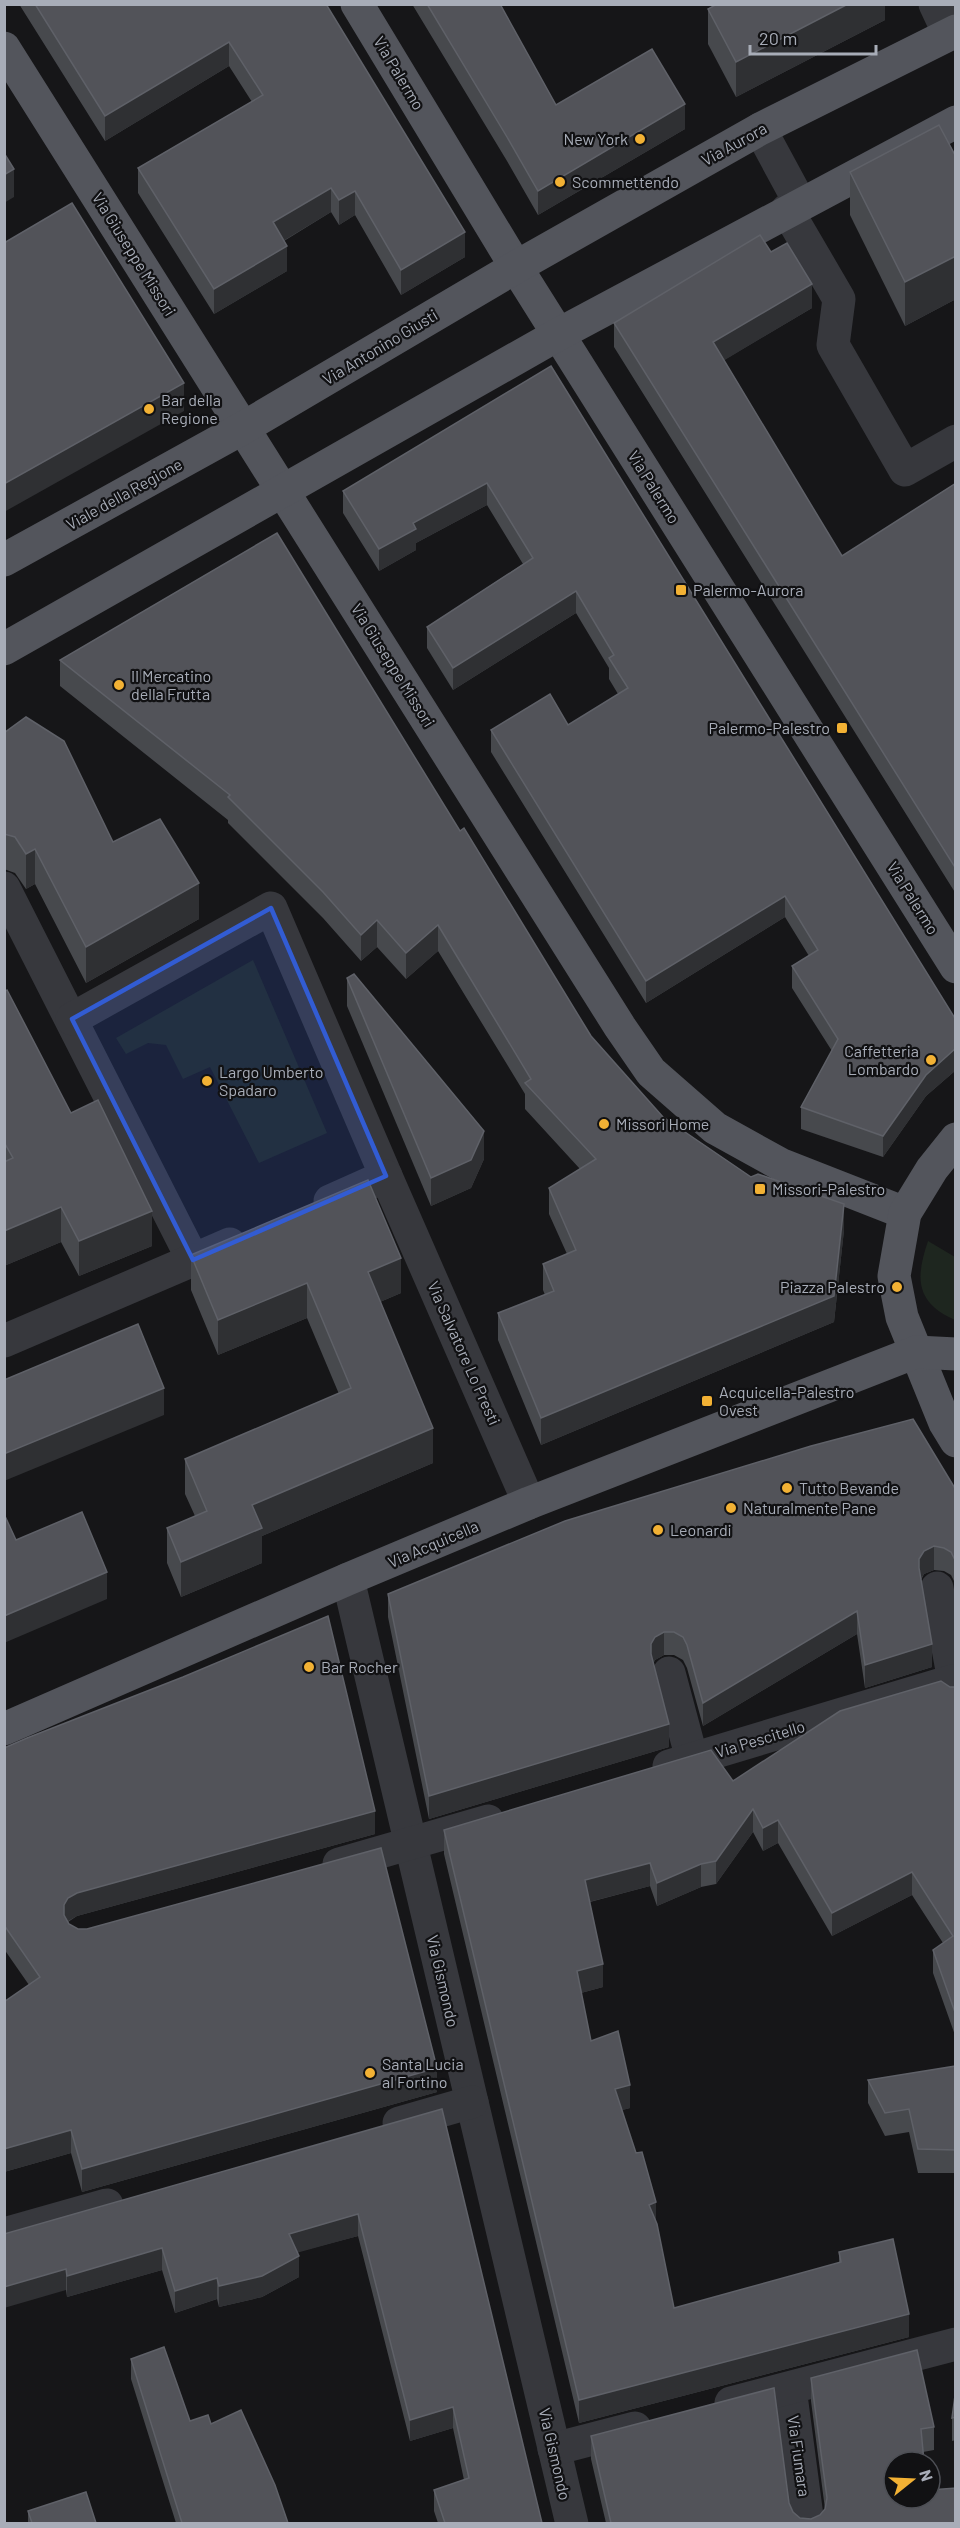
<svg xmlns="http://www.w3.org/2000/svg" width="960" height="2528" font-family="Barlow,sans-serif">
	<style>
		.green { fill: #1e261f }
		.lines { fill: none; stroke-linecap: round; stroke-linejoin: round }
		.minor { stroke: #37383d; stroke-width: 33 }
		.major { stroke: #53555c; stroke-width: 33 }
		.wall { fill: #47494d }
		.shaded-wall { fill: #2f3033 }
		.building { fill: #525359; stroke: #5f6168; stroke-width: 1.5 }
		.marked { fill: #325cd3; fill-opacity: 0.2; stroke: #325cd3; stroke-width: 4.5; stroke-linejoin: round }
		.poi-dot { fill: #f2b134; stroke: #111113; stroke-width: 2 }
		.labels { text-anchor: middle; stroke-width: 4.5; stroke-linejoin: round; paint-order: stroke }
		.street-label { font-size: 16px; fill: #a8adb8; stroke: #111113 }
		.poi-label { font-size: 16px; fill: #a8adb8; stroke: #111113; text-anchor: start }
	</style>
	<rect width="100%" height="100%" fill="#161618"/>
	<g class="green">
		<path d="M 253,960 L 327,1133 L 259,1163 L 210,1067 L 183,1079 L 166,1045 L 148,1043 L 126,1054 L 116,1038 Z"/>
		<path d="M 928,1241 L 955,1257 L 955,1320 C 916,1303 915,1279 928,1241 Z"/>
	</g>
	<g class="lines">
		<g class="minor">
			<path d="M 935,4 L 949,34"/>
			<path d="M 760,129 L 800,203"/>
			<path d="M 787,210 L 839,299 L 833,345 L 905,470 L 956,441"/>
			<path d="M 4,888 L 193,1260 L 230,1244"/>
			<path d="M 72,1019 L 271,908 L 386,1176 L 330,1201"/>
			<path d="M 386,1176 L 529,1503"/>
			<path d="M 4,1341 L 193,1260"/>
			<path d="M 348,1579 L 572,2524"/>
			<path d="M 937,1588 L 956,1692"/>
			<path d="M 669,1673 L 692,1759"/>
			<path d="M 669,1766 L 952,1681"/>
			<path d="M 339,1864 L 488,1821"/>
			<path d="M 399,2123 L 472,2102"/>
			<path d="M 4,2234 L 107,2205"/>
			<path d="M 790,2388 L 808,2524"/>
			<path d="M 731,2403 L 956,2344"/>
			<path d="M 554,2449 L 635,2428"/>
		</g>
		<g class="major">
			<path d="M 357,4 L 516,267 L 956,967"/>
			<path d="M 4,48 L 620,1027 L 651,1072 L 715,1128 L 780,1164 L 905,1213"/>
			<path d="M 4,560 L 243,428 L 516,267 L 760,129 L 956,31"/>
			<path d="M 4,649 L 559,334 L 956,122"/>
			<path d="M 956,1139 L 932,1169 L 905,1213 L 894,1276 L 902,1317 L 945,1423 L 956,1441"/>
			<path d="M 4,1729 L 348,1579 L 529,1503 L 916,1352 L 956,1354"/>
		</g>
	</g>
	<g class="wall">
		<path d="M 19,4 L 326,4 L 465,257 L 401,295 L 355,215 L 339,225 L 331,212 L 284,241 L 287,271 L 214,314 L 138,193 L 138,168 L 252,102 L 229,66 L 105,141 Z"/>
		<path d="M 412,4 L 500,4 L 556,105 L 685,129 L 538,215 L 507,161 Z"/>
		<path d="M 885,4 L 885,20 L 736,97 L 708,44 L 708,9 Z"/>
		<path d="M 956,157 L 956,299 L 905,326 L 850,215 L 850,172 Z"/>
		<path d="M 771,252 L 812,308 L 724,360 L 842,556 L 956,483 L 956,894 L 614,347 L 614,323 Z"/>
		<path d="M 551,366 L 956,1020 L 956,1070 L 926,1096 L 883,1157 L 801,1129 L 801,1107 L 832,1051 L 792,988 L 792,966 L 809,956 L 785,917 L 646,1003 L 491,752 L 491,730 L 568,725 L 618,694 L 609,679 L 609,668 L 576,613 L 453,690 L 427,648 L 427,627 L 523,564 L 487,505 L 416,543 L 416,550 L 379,571 L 343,513 L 343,491 Z"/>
		<path d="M 60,660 L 460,831 L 591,1036 L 663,1117 L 751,1177 L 844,1230 L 834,1322 L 541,1445 L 498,1340 L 498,1313 L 545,1295 L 543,1290 L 543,1264 L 567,1254 L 549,1214 L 549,1188 L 580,1169 L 525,1109 L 525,1094 L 438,951 L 406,979 L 377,947 L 361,961 L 323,918 L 228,823 L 228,820 L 60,686 Z"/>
		<path d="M 4,733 L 113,842 L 199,919 L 86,983 L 35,884 L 26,889 L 15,873 L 4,869 Z"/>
		<path d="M 347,978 L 484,1159 L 471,1188 L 431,1206 L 347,1006 Z"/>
		<path d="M 4,992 L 71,1113 L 152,1246 L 79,1276 L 61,1242 L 4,1266 Z"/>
		<path d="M 191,1255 L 401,1293 L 380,1302 L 433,1463 L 262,1536 L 262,1563 L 181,1597 L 167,1563 L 167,1528 L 195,1516 L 185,1494 L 185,1459 L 339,1394 L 307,1318 L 218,1355 L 191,1290 Z"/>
		<path d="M 956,1490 L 956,1585 L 951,1575 L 944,1571 L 934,1570 L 924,1574 L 921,1580 L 932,1667 L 865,1688 L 857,1634 L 703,1726 L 687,1668 L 683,1660 L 674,1655 L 664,1655 L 655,1660 L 653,1664 L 669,1747 L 429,1819 L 388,1617 L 388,1594 Z"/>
		<path d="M 950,1687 L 956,1687 L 956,2038 L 933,1973 L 933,1950 L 943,1943 L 912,1895 L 832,1936 L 778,1843 L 763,1851 L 753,1832 L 716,1884 L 701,1887 L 657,1906 L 650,1886 L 590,1902 L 603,1987 L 581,1993 L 591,2041 L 630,2108 L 622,2110 L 656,2222 L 674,2308 L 839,2263 L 839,2252 L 909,2337 L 579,2423 L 444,1854 L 444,1830 L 733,1781 Z"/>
		<path d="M 4,1748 L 375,1834 L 77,1916 L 68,1922 L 69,1924 L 78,1929 L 437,2092 L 82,2192 L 71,2153 L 4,2172 L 4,2002 L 29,1985 L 4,1949 Z"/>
		<path d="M 956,2066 L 956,2173 L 918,2173 L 909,2132 L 885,2136 L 868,2103 L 868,2080 Z"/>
		<path d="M 442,2109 L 542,2523 L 438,2523 L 434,2511 L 434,2490 L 464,2480 L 453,2428 L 410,2441 L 358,2236 L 297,2252 L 299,2277 L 262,2297 L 219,2307 L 217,2299 L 175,2313 L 162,2270 L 67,2297 L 66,2290 L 4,2234 Z"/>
		<path d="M 131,2359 L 190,2421 L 211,2424 L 288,2523 L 176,2523 L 131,2379 Z"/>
		<path d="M 811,2378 L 934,2427 L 934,2450 L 923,2452 L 894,2498 L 956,2523 L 606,2523 L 591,2459 L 591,2436 L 789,2503 L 793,2512 L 800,2518 L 811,2519 L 820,2515 L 825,2509 L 811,2401 Z"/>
		<path d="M 956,2388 L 956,2440 L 952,2441 L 952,2418 Z"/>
		<path d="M 28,2511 L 96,2523 L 28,2523 Z"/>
	</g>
	<g class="shaded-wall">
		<path d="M 848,4 L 885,4 L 885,20 L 736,97 L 736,62 Z"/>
		<path d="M 229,42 L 229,66 L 105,141 L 105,116 Z"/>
		<path d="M 685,104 L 685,129 L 538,215 L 538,191 Z"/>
		<path d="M 14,169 L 14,197 L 4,203 L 4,175 Z"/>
		<path d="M 331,188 L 331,212 L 273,247 L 273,222 Z"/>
		<path d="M 355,191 L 355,215 L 339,225 L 339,200 Z"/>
		<path d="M 465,232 L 465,257 L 401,295 L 401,270 Z"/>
		<path d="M 287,246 L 287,271 L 214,314 L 214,289 Z"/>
		<path d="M 956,256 L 956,299 L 905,326 L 905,282 Z"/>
		<path d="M 812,284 L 812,308 L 713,367 L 713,342 Z"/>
		<path d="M 184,383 L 184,411 L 4,512 L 4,484 Z"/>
		<path d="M 487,483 L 487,505 L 416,543 L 416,550 L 379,571 L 379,549 L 413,523 Z"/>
		<path d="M 576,591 L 576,613 L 453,690 L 453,668 Z"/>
		<path d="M 35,849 L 35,884 L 26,889 L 26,854 Z"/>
		<path d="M 199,883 L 199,919 L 86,983 L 86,947 Z"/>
		<path d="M 785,896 L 785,917 L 646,1003 L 646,981 Z"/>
		<path d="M 377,920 L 377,947 L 361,961 L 361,935 Z"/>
		<path d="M 438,925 L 438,951 L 406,979 L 406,953 Z"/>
		<path d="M 956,1048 L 956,1070 L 926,1096 L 883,1157 L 883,1136 L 926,1075 Z"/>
		<path d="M 484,1131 L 484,1159 L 471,1188 L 431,1206 L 431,1178 Z"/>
		<path d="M 844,1204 L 844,1230 L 834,1322 L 541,1445 L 541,1418 Z"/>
		<path d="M 61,1207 L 61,1242 L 4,1266 L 4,1231 Z"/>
		<path d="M 152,1211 L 152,1246 L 79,1276 L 79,1241 Z"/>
		<path d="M 401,1258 L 401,1293 L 368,1307 L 368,1272 Z"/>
		<path d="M 307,1283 L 307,1318 L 218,1355 L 218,1320 Z"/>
		<path d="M 164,1388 L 164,1415 L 4,1481 L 4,1454 Z"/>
		<path d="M 433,1428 L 433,1463 L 262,1536 L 262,1563 L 181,1597 L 181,1562 L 252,1505 Z"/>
		<path d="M 934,1546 L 934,1570 L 924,1574 L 919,1582 L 919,1559 L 924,1551 Z"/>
		<path d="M 107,1572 L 107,1599 L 4,1643 L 4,1616 Z"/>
		<path d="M 857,1611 L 857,1634 L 703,1726 L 703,1703 Z"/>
		<path d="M 664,1632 L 664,1655 L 655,1660 L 651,1668 L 651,1644 L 655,1637 Z"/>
		<path d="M 932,1644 L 932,1667 L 865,1688 L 865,1665 Z"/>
		<path d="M 669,1724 L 669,1747 L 429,1819 L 429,1796 Z"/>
		<path d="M 753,1809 L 753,1832 L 716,1884 L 716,1861 Z"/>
		<path d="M 375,1811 L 375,1834 L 77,1916 L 68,1921 L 64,1929 L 64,1905 L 68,1898 L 77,1893 Z"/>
		<path d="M 778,1820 L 778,1843 L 763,1851 L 763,1828 Z"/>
		<path d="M 650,1863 L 650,1886 L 585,1903 L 585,1880 Z"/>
		<path d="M 701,1864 L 701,1887 L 657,1906 L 657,1883 Z"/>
		<path d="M 912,1872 L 912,1895 L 832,1936 L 832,1913 Z"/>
		<path d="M 603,1964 L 603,1987 L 577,1994 L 577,1971 Z"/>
		<path d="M 437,2068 L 437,2092 L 82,2192 L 82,2169 Z"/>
		<path d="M 630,2085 L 630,2108 L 615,2112 L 615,2089 Z"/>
		<path d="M 71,2130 L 71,2153 L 4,2172 L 4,2149 Z"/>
		<path d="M 656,2202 L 656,2225 L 649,2205 Z"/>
		<path d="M 358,2214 L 358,2236 L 289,2255 L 289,2234 Z"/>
		<path d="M 162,2248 L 162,2270 L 67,2297 L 67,2276 Z"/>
		<path d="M 299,2256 L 299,2277 L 262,2297 L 219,2307 L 219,2286 Z"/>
		<path d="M 66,2269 L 66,2290 L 4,2308 L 4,2287 Z"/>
		<path d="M 217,2278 L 217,2299 L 175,2313 L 175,2291 Z"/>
		<path d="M 909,2314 L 909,2337 L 579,2423 L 579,2400 Z"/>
		<path d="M 453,2407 L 453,2428 L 410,2441 L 410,2420 Z"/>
	</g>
	<g class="building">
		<path d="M 35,4 L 326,4 L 465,232 L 401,270 L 355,191 L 339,200 L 331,188 L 273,222 L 287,246 L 214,289 L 138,168 L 263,95 L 229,42 L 105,116 Z"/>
		<path d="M 427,4 L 500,4 L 556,105 L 652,49 L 685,104 L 538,191 L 507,137 Z"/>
		<path d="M 717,4 L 848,4 L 736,62 L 708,9 Z"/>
		<path d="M 939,125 L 956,157 L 956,256 L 905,282 L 850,172 Z"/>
		<path d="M 4,153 L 14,169 L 4,175 Z"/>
		<path d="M 72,203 L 184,383 L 4,484 L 4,243 Z"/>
		<path d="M 760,235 L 771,252 L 787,243 L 812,284 L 713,342 L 842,556 L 956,483 L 956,869 L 614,323 Z"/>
		<path d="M 551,366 L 956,1020 L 956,1048 L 926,1075 L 883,1136 L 801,1107 L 838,1039 L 792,966 L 818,950 L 785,896 L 646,981 L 491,730 L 550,694 L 568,725 L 628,688 L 609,658 L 614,655 L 576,591 L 453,668 L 427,627 L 533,558 L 487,483 L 413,523 L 416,529 L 379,549 L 343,491 Z"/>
		<path d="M 277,533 L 460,831 L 464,828 L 591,1036 L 663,1117 L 751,1177 L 758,1174 L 844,1204 L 834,1296 L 541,1418 L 498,1313 L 554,1291 L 543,1264 L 576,1250 L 549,1188 L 596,1159 L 525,1083 L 531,1079 L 438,925 L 406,953 L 377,920 L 361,935 L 323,892 L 228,797 L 230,795 L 60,660 Z"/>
		<path d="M 26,717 L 64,741 L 113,842 L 160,819 L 199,883 L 86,947 L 35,849 L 26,854 L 15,837 L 4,834 L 4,733 Z"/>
		<path d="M 354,974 L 484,1131 L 471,1160 L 431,1178 L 347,978 Z"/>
		<path d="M 7,990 L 71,1113 L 98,1100 L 152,1211 L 79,1241 L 61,1207 L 4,1231 L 4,1162 L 13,1158 L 4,1142 L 4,992 Z"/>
		<path d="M 368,1180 L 401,1258 L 368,1272 L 433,1428 L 252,1505 L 262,1528 L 181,1562 L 167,1528 L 207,1511 L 185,1459 L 351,1388 L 307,1283 L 218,1320 L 191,1255 Z"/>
		<path d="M 138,1324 L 164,1388 L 4,1454 L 4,1380 Z"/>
		<path d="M 913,1419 L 956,1490 L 956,1562 L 951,1552 L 944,1548 L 934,1546 L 924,1551 L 919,1559 L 919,1568 L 932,1644 L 865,1665 L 857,1611 L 703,1703 L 687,1645 L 683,1637 L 674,1632 L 664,1632 L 655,1637 L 651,1644 L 651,1654 L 669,1724 L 429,1796 L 388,1594 L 565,1521 L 811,1446 Z"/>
		<path d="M 82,1512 L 107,1572 L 4,1616 L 4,1514 L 16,1540 Z"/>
		<path d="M 328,1616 L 375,1811 L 77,1893 L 68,1898 L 64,1905 L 64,1915 L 69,1924 L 78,1929 L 87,1929 L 381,1848 L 437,2068 L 82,2169 L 71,2130 L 4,2149 L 4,2002 L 40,1977 L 4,1925 L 4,1748 L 27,1738 L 183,1677 Z"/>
		<path d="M 941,1681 L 950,1687 L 956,1687 L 956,2015 L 933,1950 L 953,1936 L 912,1872 L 832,1913 L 778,1820 L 763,1828 L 753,1809 L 716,1861 L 701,1864 L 657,1883 L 650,1863 L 585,1880 L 603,1964 L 577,1971 L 591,2041 L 618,2031 L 630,2085 L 615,2089 L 636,2153 L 642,2152 L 656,2202 L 649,2205 L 657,2224 L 674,2308 L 841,2262 L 839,2252 L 893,2239 L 909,2314 L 579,2400 L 444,1830 L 711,1750 L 733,1781 L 840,1711 Z"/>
		<path d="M 956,2066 L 956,2150 L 918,2149 L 909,2109 L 885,2113 L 868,2080 Z"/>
		<path d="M 442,2109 L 542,2523 L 445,2523 L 434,2490 L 469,2478 L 453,2407 L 410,2420 L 358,2214 L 289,2234 L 299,2256 L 262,2276 L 219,2286 L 217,2278 L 175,2291 L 162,2248 L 67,2276 L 66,2269 L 4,2287 L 4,2234 Z"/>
		<path d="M 164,2347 L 190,2421 L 208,2415 L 211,2424 L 241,2410 L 275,2485 L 288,2523 L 182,2523 L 131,2359 Z"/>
		<path d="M 917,2350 L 934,2427 L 921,2429 L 924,2462 L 894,2462 L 894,2498 L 930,2498 L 930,2490 L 956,2488 L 956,2523 L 611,2523 L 591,2436 L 774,2388 L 789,2503 L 793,2512 L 800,2518 L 811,2519 L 820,2515 L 825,2509 L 827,2498 L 811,2378 Z"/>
		<path d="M 956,2388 L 956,2417 L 952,2418 Z"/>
		<path d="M 86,2492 L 96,2523 L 32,2523 L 28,2511 Z"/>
	</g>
	<path class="marked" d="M 271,908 L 386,1176 L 193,1260 L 72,1019 Z"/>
	<g class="poi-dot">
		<circle cx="640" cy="139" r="6"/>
		<circle cx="560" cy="182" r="6"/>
		<circle cx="149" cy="409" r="6"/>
		<rect x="675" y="584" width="12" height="12" rx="3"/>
		<circle cx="119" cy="685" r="6"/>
		<rect x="836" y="722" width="12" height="12" rx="3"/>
		<circle cx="931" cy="1060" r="6"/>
		<circle cx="207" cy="1081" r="6"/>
		<circle cx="604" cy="1124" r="6"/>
		<rect x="754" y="1183" width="12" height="12" rx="3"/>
		<circle cx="897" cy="1287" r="6"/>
		<rect x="701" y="1395" width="12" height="12" rx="3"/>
		<circle cx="787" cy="1488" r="6"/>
		<circle cx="731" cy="1508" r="6"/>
		<circle cx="658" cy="1530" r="6"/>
		<circle cx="309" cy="1667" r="6"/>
		<circle cx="370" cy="2073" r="6"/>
	</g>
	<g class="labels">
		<g class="street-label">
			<text transform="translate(399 73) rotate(59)" y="6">Via Palermo</text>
			<text transform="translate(734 144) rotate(-29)" y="6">Via Aurora</text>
			<text transform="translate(134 254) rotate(58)" y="6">Via Giuseppe Missori</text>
			<text transform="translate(380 347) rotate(-31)" y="6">Via Antonino Giusti</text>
			<text transform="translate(654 487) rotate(58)" y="6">Via Palermo</text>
			<text transform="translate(124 494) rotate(-29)" y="6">Viale della Regione</text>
			<text transform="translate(393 665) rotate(58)" y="6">Via Giuseppe Missori</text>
			<text transform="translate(913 898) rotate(58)" y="6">Via Palermo</text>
			<text transform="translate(464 1353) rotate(66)" y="6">Via Salvatore Lo Presti</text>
			<text transform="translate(433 1544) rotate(-23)" y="6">Via Acquicella</text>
			<text transform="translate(760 1739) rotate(-17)" y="6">Via Pescitello</text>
			<text transform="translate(443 1981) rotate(77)" y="6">Via Gismondo</text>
			<text transform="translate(555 2454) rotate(77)" y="6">Via Gismondo</text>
			<text transform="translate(799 2456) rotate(82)" y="6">Via Fiumara</text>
		</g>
		<g class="poi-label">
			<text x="628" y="145" text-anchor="end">New York</text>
			<text x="572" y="188">Scommettendo</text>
			<text x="161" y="406">Bar della<tspan x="161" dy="18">Regione</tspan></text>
			<text x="693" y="596">Palermo-Aurora</text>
			<text x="131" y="682">Il Mercatino<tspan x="131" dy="18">della Frutta</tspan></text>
			<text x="830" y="734" text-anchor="end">Palermo-Palestro</text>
			<text x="919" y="1057" text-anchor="end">Caffetteria<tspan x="919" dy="18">Lombardo</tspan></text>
			<text x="219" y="1078">Largo Umberto<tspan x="219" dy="18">Spadaro</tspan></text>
			<text x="616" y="1130">Missori Home</text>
			<text x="772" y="1195">Missori-Palestro</text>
			<text x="885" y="1293" text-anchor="end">Piazza Palestro</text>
			<text x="719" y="1398">Acquicella-Palestro<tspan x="719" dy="18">Ovest</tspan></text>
			<text x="799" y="1494">Tutto Bevande</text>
			<text x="743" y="1514">Naturalmente Pane</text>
			<text x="670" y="1536">Leonardi</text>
			<text x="321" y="1673">Bar Rocher</text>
			<text x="382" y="2070">Santa Lucia<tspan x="382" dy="18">al Fortino</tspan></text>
		</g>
	</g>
	<rect width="960" height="2528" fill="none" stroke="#a8adb8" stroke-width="12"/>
	<g transform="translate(912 2480) rotate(72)"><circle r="28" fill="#111113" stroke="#4d4f55" stroke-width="1.5"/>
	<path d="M0-4.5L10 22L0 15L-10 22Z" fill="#f2b134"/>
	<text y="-9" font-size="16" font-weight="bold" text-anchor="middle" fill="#a8adb8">N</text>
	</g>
	<path d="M750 45v9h126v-9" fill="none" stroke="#a8adb8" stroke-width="3"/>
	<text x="759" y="45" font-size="18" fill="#a8adb8" stroke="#111113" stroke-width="4.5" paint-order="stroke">20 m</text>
</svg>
